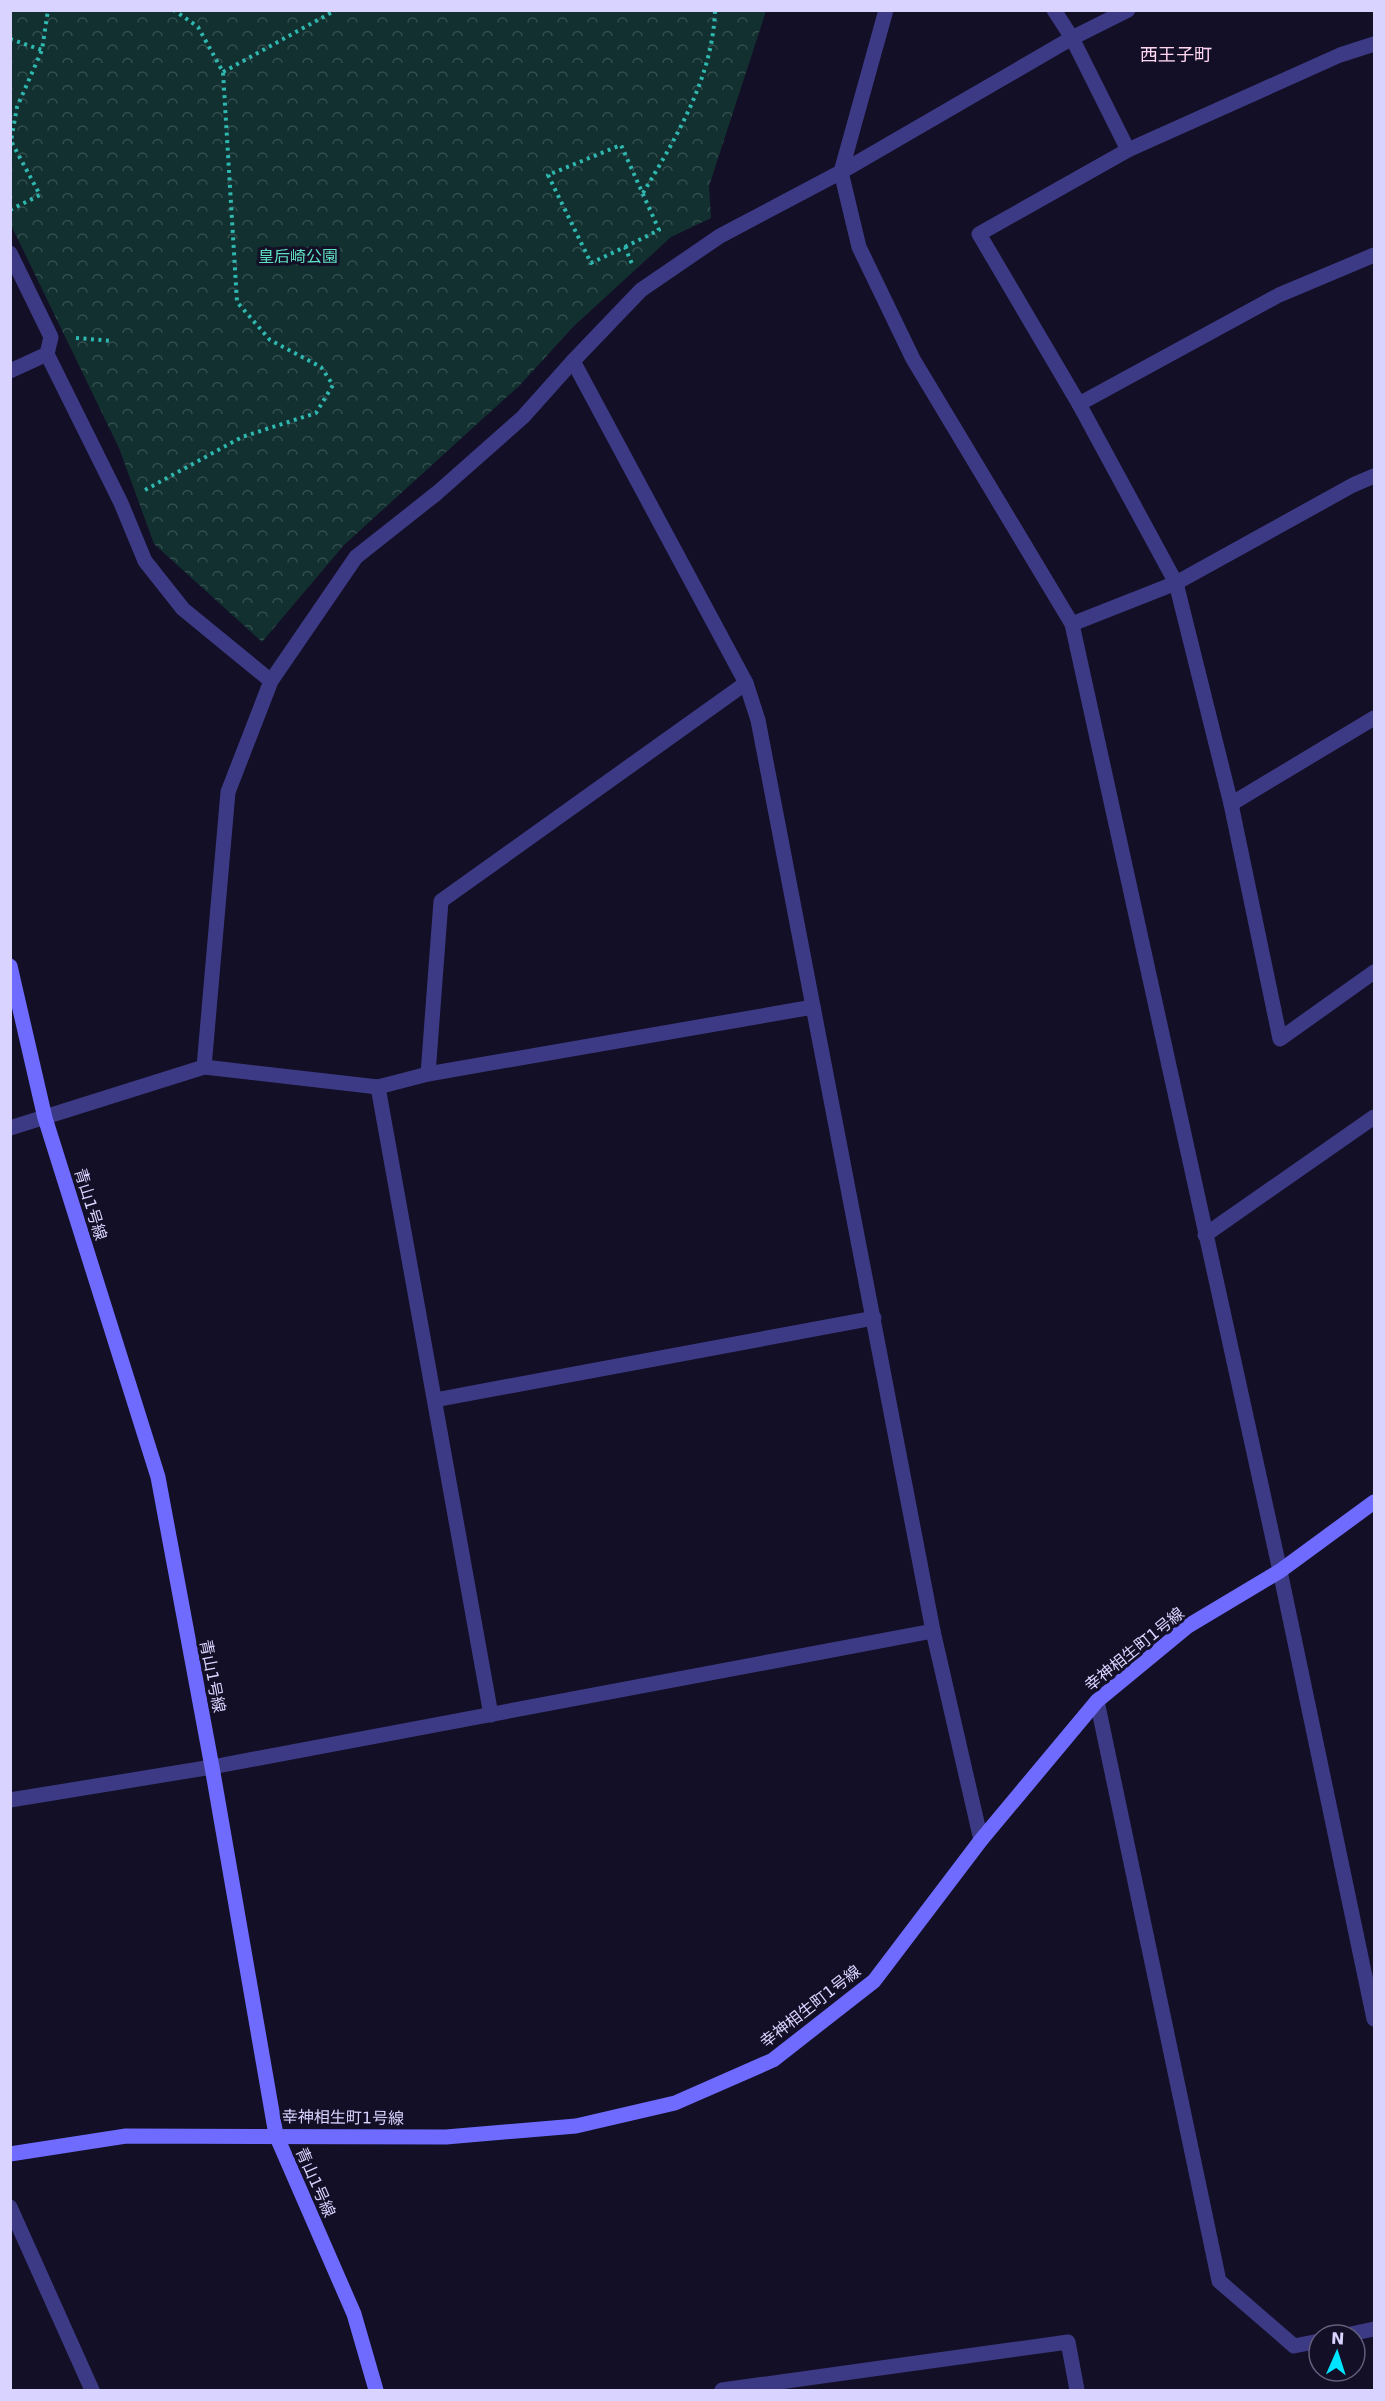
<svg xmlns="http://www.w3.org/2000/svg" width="1385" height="2401" font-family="'DejaVu Sans','Noto Sans JP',sans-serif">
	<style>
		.park { fill: url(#park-crowns) }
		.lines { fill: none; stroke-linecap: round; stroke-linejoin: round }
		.path { stroke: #2fb8b0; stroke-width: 4; stroke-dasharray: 3 4.5; stroke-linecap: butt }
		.street { stroke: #3d3a85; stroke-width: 15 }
		.secondary { stroke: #6f6bff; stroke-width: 15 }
		.labels { text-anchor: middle; stroke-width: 6; stroke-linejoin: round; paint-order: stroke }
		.park-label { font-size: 16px; fill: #5fe0c0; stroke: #130f26 }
		.street-label { font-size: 16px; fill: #d9d4ff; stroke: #130f26 }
		.neighbourhood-label { font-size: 18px; fill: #ffd6f0; stroke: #130f26 }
	</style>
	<defs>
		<pattern id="park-crowns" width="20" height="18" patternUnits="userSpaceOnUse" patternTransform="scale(1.5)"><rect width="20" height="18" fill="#12302f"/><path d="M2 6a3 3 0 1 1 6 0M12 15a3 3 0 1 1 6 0" fill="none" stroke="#344d4e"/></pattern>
	</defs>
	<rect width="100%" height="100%" fill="#130f26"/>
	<path class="park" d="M 11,10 L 766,10 L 766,11 L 709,186 L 711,218 L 671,237 L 574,326 L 520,385 L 344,545 L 262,642 L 154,544 L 119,448 L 11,225 Z"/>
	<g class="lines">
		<g class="path">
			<path d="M 10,39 L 42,50 L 48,10"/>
			<path d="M 223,72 L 336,10"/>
			<path d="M 643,193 C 676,138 713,77 715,10"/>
			<path d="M 10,210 L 40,195 L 11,141 L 17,107 L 42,50"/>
			<path d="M 625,247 L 659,230 L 621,145 L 548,175 L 591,263 L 625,247 L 632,264"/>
			<path d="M 76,338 L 113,341"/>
			<path d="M 145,490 L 242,437 L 316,413 L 333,385 L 321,367 L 270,340 L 237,302 L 223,72 L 198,27 L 174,10"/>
		</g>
		<g class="street">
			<path d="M 886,10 L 841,172 L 859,247 L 913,359 L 1072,624 L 1280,1571 L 1374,2019"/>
			<path d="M 1054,10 L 1072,38 L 1128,150 L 979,234 L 1079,404 L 1176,583 L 1231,804 L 1280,1039 L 1374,972"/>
			<path d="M 1128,150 L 1340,55 L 1374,44"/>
			<path d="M 10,253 L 51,337 L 47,354 L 121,503 L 145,561 L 183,609 L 271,681"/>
			<path d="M 10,371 L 47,354"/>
			<path d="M 1079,404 L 1279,295 L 1374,255"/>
			<path d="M 1072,624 L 1176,583 L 1353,485 L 1374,476"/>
			<path d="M 1231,804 L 1374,718"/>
			<path d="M 204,1067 L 228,792 L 271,681 L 356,557 L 437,493 L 523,417 L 573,361"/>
			<path d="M 428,1074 L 441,901 L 746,683"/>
			<path d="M 378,1087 L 491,1715"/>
			<path d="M 10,1128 L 204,1067 L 378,1087 L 428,1074 L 813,1007"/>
			<path d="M 1205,1235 L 1374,1117"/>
			<path d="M 435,1400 L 874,1318"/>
			<path d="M 933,1631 L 758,720 L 746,683 L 573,361 L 641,290 L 720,236 L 841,172 L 1072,38 L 1128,10"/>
			<path d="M 1097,1701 L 1219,2281 L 1294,2346 L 1319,2341"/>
			<path d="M 10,1800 L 212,1767 L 933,1631 L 981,1840"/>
			<path d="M 10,2207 L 92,2390"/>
			<path d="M 1346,2335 L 1374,2329"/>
			<path d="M 722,2390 L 1068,2342 L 1077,2390"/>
		</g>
		<g class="secondary">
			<path d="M 10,966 L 45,1118 L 158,1477 L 212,1767 L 276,2135 L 354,2314 L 376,2390"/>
			<path d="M 10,2154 L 126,2136 L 446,2137 L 576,2126 L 675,2103 L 773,2060 L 874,1981 L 981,1840 L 1097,1701 L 1188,1626 L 1280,1571 L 1374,1502"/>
		</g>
	</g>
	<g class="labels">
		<g class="park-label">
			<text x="298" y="262">皇后崎公園</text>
		</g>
		<g class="street-label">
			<text transform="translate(91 1204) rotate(73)" y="6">青山1号線</text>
			<text transform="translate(1134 1649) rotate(-39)" y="6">幸神相生町1号線</text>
			<text transform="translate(213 1676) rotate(79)" y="6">青山1号線</text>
			<text transform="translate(810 2006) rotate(-38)" y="6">幸神相生町1号線</text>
			<text transform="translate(343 2117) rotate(1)" y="6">幸神相生町1号線</text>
			<text transform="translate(316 2182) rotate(66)" y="6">青山1号線</text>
		</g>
		<g class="neighbourhood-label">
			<text x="1176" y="61">西王子町</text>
		</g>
	</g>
	<rect width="1385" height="2401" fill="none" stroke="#d9d4ff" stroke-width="24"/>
	<g transform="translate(1337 2353) rotate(3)"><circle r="28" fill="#130f26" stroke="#625e7d" stroke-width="1.5"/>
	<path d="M0-4.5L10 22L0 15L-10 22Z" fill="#00e5ff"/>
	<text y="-9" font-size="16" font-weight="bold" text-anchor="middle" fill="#d9d4ff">N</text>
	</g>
</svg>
